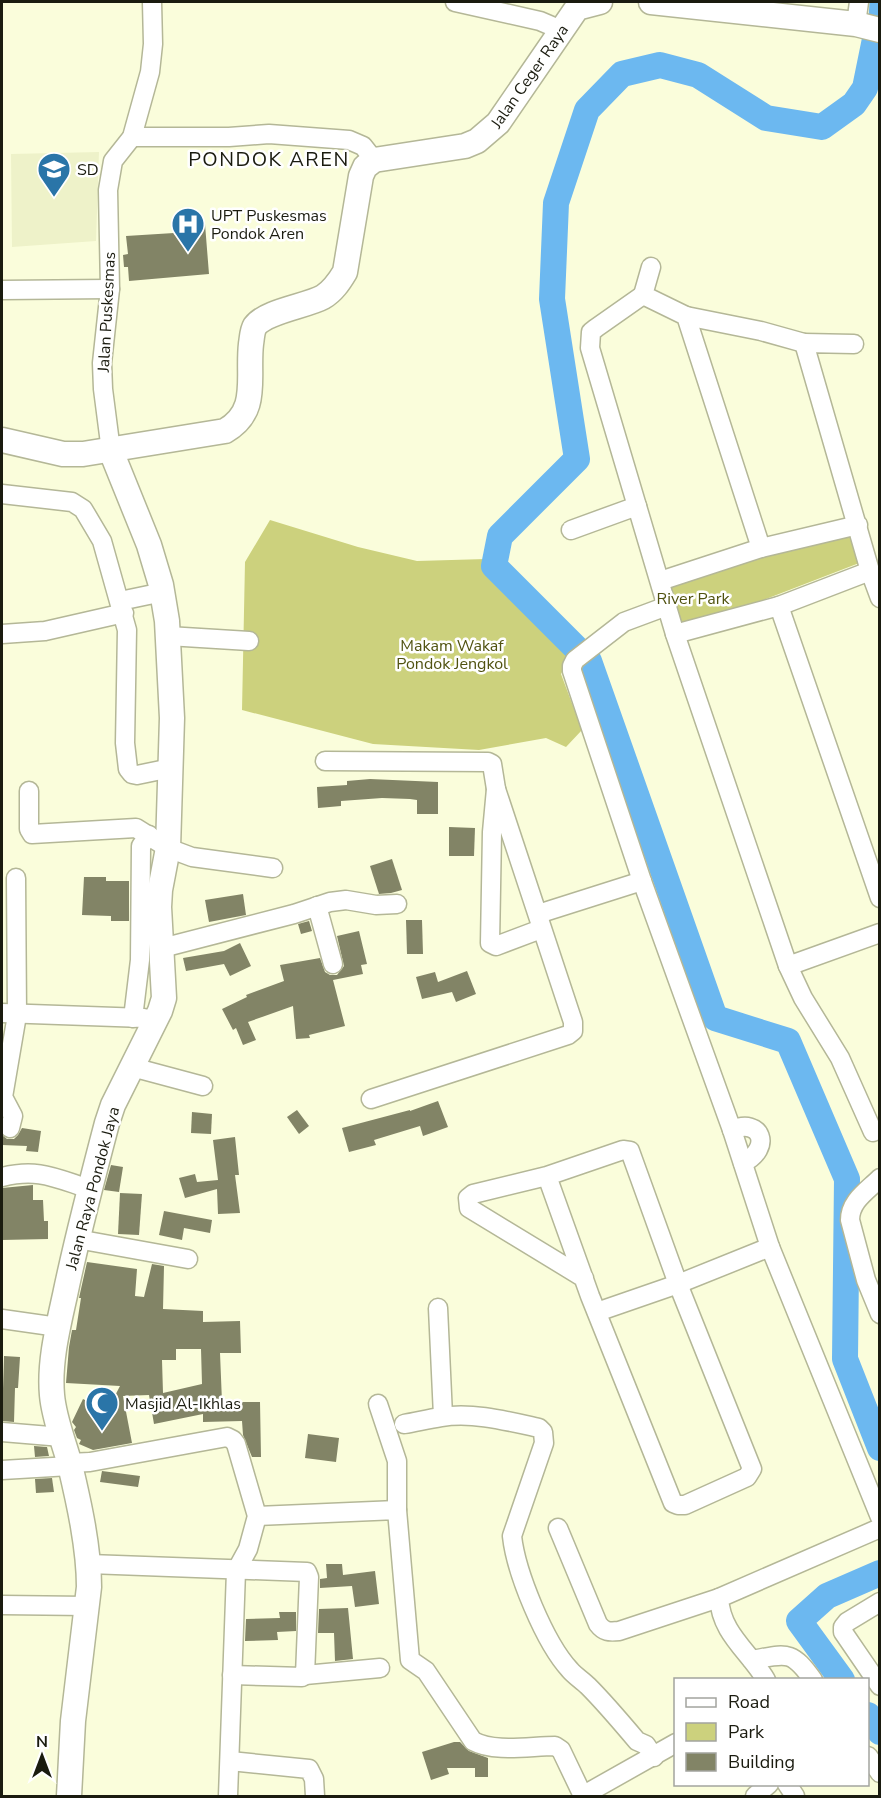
<svg xmlns="http://www.w3.org/2000/svg" width="881" height="1798" font-family="'Nunito Sans',sans-serif">
	<style>
		.built { fill: #eef2c9 }
		.green { fill: #ccd17d }
		.lines { fill: none; stroke-linecap: round; stroke-linejoin: round }
		.canal { stroke: #6cb8f0; stroke-width: 15 }
		.river { stroke: #6cb8f0; stroke-width: 26 }
		.building { fill: #828466; fill-rule: evenodd }
		.minor-casing { stroke: #b4b797; stroke-width: 21 }
		.secondary-casing { stroke: #b4b797; stroke-width: 27 }
		.minor { stroke: #fff; stroke-width: 18 }
		.secondary { stroke: #fff; stroke-width: 24 }
		.labels { text-anchor: middle; stroke-width: 5; stroke-linejoin: round; paint-order: stroke }
		.street-label { font-size: 16px; fill: #1a1b0f; stroke: #fff }
		.poi-label { font-size: 16px; fill: #1a1b0f; stroke: #fff; text-anchor: start }
		.park-label { font-size: 16px; fill: #505210; stroke: #fff }
		.quarter-label { font-size: 20px; letter-spacing: 1.5px; fill: #1a1b0f; stroke: #fff }
	</style>
	<rect width="100%" height="100%" fill="#fafddb"/>
	<path class="built" d="M 99,152 L 96,241 L 12,247 L 11,154 Z"/>
	<g class="green">
		<path d="M 270,520 L 358,547 L 417,561 L 486,559 L 579,640 L 561,674 L 582,730 L 566,747 L 546,738 L 479,750 L 373,744 L 242,710 L 245,562 Z"/>
		<path d="M 858,525 L 867,560 L 675,634 L 660,581 Z"/>
	</g>
	<g class="lines">
		<path class="canal" d="M 875,37 L 877,2"/>
		<g class="river">
			<path d="M 875,39 L 865,88 L 854,104 L 822,127 L 766,118 L 698,75 L 660,65 L 622,74 L 587,110 L 556,203 L 552,299 L 577,459 L 500,536 L 494,566 L 589,661 L 715,1018 L 788,1041 L 847,1179 L 845,1359 L 880,1448"/>
			<path d="M 842,1680 L 799,1621 L 827,1596 L 880,1573"/>
			<path d="M 868,1715 L 880,1732"/>
		</g>
	</g>
	<g class="building">
		<path d="M 205,224 L 209,274 L 129,281 L 128,267 L 124,267 L 123,255 L 128,254 L 126,236 L 174,233 L 174,227 Z"/>
		<path d="M 370,779 L 438,782 L 438,814 L 417,814 L 417,800 L 410,799 L 382,798 L 341,801 L 341,806 L 318,808 L 317,787 L 347,785 L 347,781 Z"/>
		<path d="M 449,827 L 475,828 L 474,856 L 449,856 Z"/>
		<path d="M 392,859 L 402,890 L 391,893 L 379,894 L 370,866 Z"/>
		<path d="M 84,877 L 106,877 L 106,881 L 129,881 L 129,921 L 111,921 L 111,916 L 82,915 Z"/>
		<path d="M 243,894 L 246,915 L 209,922 L 205,900 Z"/>
		<path d="M 406,920 L 422,920 L 423,954 L 407,954 Z"/>
		<path d="M 309,921 L 312,931 L 301,934 L 298,924 Z"/>
		<path d="M 359,931 L 367,964 L 361,965 L 363,974 L 333,980 L 345,1026 L 309,1035 L 310,1038 L 296,1039 L 293,1006 L 248,1022 L 256,1040 L 243,1045 L 236,1028 L 233,1030 L 222,1009 L 247,997 L 246,995 L 284,981 L 280,965 L 320,958 L 325,972 L 330,975 L 337,975 L 344,966 L 337,936 Z"/>
		<path d="M 240,943 L 251,966 L 230,976 L 224,964 L 186,971 L 183,958 L 224,951 Z"/>
		<path d="M 467,971 L 476,994 L 456,1002 L 452,992 L 422,999 L 416,977 L 435,972 L 438,982 Z"/>
		<path d="M 438,1101 L 448,1127 L 423,1136 L 420,1126 L 374,1140 L 376,1145 L 349,1152 L 342,1128 L 410,1110 L 410,1111 Z"/>
		<path d="M 297,1110 L 309,1126 L 299,1134 L 287,1117 Z"/>
		<path d="M 192,1112 L 212,1114 L 211,1134 L 191,1133 Z"/>
		<path d="M 22,1128 L 41,1131 L 38,1152 L 26,1151 L 27,1146 L 2,1145 L 2,1135 L 7,1139 L 14,1139 L 18,1135 Z"/>
		<path d="M 235,1137 L 239,1175 L 235,1175 L 240,1213 L 218,1214 L 217,1189 L 185,1198 L 179,1178 L 195,1174 L 197,1182 L 218,1180 L 213,1140 Z"/>
		<path d="M 111,1165 L 123,1167 L 119,1192 L 104,1190 Z"/>
		<path d="M 33,1185 L 33,1200 L 43,1200 L 44,1221 L 48,1221 L 48,1239 L 2,1240 L 2,1188 Z"/>
		<path d="M 120,1193 L 142,1194 L 139,1235 L 118,1234 Z"/>
		<path d="M 164,1211 L 212,1220 L 210,1233 L 184,1228 L 182,1240 L 159,1235 Z"/>
		<path d="M 87,1262 L 137,1269 L 135,1296 L 144,1297 L 152,1264 L 164,1266 L 163,1309 L 203,1311 L 203,1322 L 240,1321 L 241,1353 L 220,1353 L 222,1402 L 260,1402 L 261,1457 L 252,1457 L 243,1435 L 242,1421 L 203,1422 L 203,1414 L 154,1424 L 149,1395 L 123,1396 L 132,1443 L 93,1450 L 79,1444 L 81,1440 L 77,1438 L 74,1430 L 76,1427 L 72,1422 L 83,1399 L 107,1411 L 120,1386 L 66,1383 L 69,1347 L 72,1330 L 76,1330 L 81,1298 L 79,1298 ZM 176,1349 L 201,1349 L 202,1384 L 163,1393 L 162,1360 L 176,1360 Z"/>
		<path d="M 4,1356 L 20,1357 L 18,1388 L 15,1388 L 14,1422 L 2,1421 Z"/>
		<path d="M 308,1434 L 339,1438 L 336,1462 L 305,1458 Z"/>
		<path d="M 34,1446 L 47,1447 L 49,1456 L 35,1457 Z"/>
		<path d="M 102,1471 L 140,1476 L 138,1487 L 100,1482 Z"/>
		<path d="M 52,1478 L 54,1492 L 36,1493 L 35,1479 Z"/>
		<path d="M 326,1564 L 342,1564 L 343,1575 L 375,1571 L 379,1604 L 355,1607 L 352,1586 L 320,1588 L 320,1579 L 327,1578 Z"/>
		<path d="M 348,1608 L 353,1659 L 335,1661 L 334,1633 L 318,1633 L 319,1609 Z"/>
		<path d="M 279,1612 L 296,1612 L 296,1631 L 277,1632 L 278,1640 L 245,1641 L 246,1619 L 280,1618 Z"/>
		<path d="M 454,1742 L 460,1742 L 469,1751 L 488,1758 L 488,1777 L 475,1777 L 475,1768 L 447,1768 L 449,1774 L 431,1780 L 422,1752 Z"/>
	</g>
	<g class="lines">
		<g class="minor-casing">
			<g id="minor">
				<path d="M 455,2 L 540,21 L 561,30"/>
				<path d="M 856,24 L 859,2"/>
				<path d="M 132,137 L 229,137 L 269,134 L 349,140 L 363,146 L 374,160"/>
				<path d="M 651,267 L 643,295 L 686,316 L 761,548"/>
				<path d="M 2,290 L 110,289"/>
				<path d="M 643,295 L 596,328 L 591,332 L 590,348 L 675,634 L 788,966 L 803,998 L 840,1058 L 873,1132"/>
				<path d="M 686,316 L 761,331 L 804,343"/>
				<path d="M 111,451 L 103,389 L 102,363 L 110,289 L 108,190 L 113,161 L 132,137 L 150,72 L 153,44 L 152,2"/>
				<path d="M 2,494 L 72,502 L 83,509 L 102,541 L 127,630 L 125,743 L 128,769 L 132,774 L 137,775 L 171,768"/>
				<path d="M 571,530 L 637,506"/>
				<path d="M 870,571 L 880,598"/>
				<path d="M 660,581 L 761,548 L 858,525"/>
				<path d="M 120,601 L 163,592"/>
				<path d="M 667,606 L 624,622 L 575,660 L 572,666 L 572,671 L 642,881 L 732,1130 L 770,1247 L 880,1517"/>
				<path d="M 779,606 L 880,898"/>
				<path d="M 2,634 L 45,631 L 124,613"/>
				<path d="M 675,634 L 779,606 L 870,571 L 804,343 L 854,344"/>
				<path d="M 168,636 L 249,641"/>
				<path d="M 325,761 L 488,762 L 492,764 L 496,789 L 492,832 L 490,943 L 496,946 L 541,929"/>
				<path d="M 29,791 L 29,829 L 32,834 L 136,828 L 168,848 L 192,857 L 273,868"/>
				<path d="M 317,906 L 333,964"/>
				<path d="M 538,914 L 642,881"/>
				<path d="M 162,948 L 294,914 L 330,902 L 346,900 L 376,905 L 397,904"/>
				<path d="M 788,966 L 880,933"/>
				<path d="M 2,1013 L 144,1018"/>
				<path d="M 133,1018 L 140,960 L 141,846 L 149,835"/>
				<path d="M 132,1067 L 203,1086"/>
				<path d="M 371,1099 L 568,1035 L 573,1031 L 573,1022 L 496,789"/>
				<path d="M 10,1128 L 13,1116 L 3,1097 L 17,1015 L 16,878"/>
				<path d="M 732,1130 C 761,1117 773,1148 743,1163"/>
				<path d="M 547,1176 L 590,1296 L 673,1503 L 678,1505 L 685,1505 L 747,1477 L 752,1469 L 678,1284 L 630,1151 L 623,1150 L 547,1176 L 473,1194 L 468,1198 L 469,1208 L 584,1278"/>
				<path d="M 2,1177 C 38,1168 55,1178 90,1189"/>
				<path d="M 880,1178 C 867,1191 850,1201 850,1220 L 866,1280 L 880,1314"/>
				<path d="M 77,1239 L 188,1259"/>
				<path d="M 438,1308 L 443,1416"/>
				<path d="M 597,1312 L 678,1284 L 770,1247"/>
				<path d="M 2,1319 L 58,1327"/>
				<path d="M 378,1404 L 397,1461 L 397,1510"/>
				<path d="M 404,1424 C 416,1422 428,1419 441,1417 C 474,1412 507,1421 539,1428 L 543,1432 L 544,1443 L 512,1536 C 516,1573 545,1643 570,1670 C 575,1676 582,1680 588,1686 C 605,1703 621,1722 637,1741 L 646,1745 L 654,1757"/>
				<path d="M 2,1432 L 62,1437"/>
				<path d="M 69,1463 L 90,1462 L 227,1437 L 233,1440 L 236,1444 L 257,1516 L 248,1549 L 236,1571 L 228,1796"/>
				<path d="M 2,1470 L 70,1466"/>
				<path d="M 257,1516 L 397,1510 L 410,1660 L 426,1671 L 473,1741 C 495,1753 530,1746 555,1746 L 561,1750 L 583,1796"/>
				<path d="M 558,1528 L 598,1624 C 604,1632 609,1632 619,1631 L 719,1598"/>
				<path d="M 89,1564 L 307,1572 L 309,1577 L 305,1675 L 302,1677 L 232,1675"/>
				<path d="M 880,1602 L 847,1622 L 843,1627 L 843,1632 L 880,1686"/>
				<path d="M 2,1605 L 87,1606"/>
				<path d="M 752,1660 C 786,1654 791,1649 813,1680"/>
				<path d="M 305,1675 L 380,1668"/>
				<path d="M 766,1680 C 749,1651 721,1634 719,1598 L 880,1528"/>
				<path d="M 868,1756 L 880,1773"/>
				<path d="M 230,1761 L 309,1769 L 314,1779 L 315,1796"/>
				<path d="M 787,1784 L 795,1796"/>
				<path d="M 582,1796 L 676,1743"/>
				<path d="M 755,1796 L 769,1784"/>
			</g>
		</g>
		<g class="secondary-casing">
			<g id="secondary">
				<path d="M 651,2 L 856,24 L 880,30"/>
				<path d="M 2,440 L 63,454 L 83,454 L 225,431 C 260,411 247,378 251,344 C 252,338 252,331 255,326 C 266,311 307,306 323,297 C 333,291 339,282 345,272 L 361,176 L 365,167 L 374,160 L 465,146 L 477,141 L 498,123 L 577,8 L 600,2"/>
				<path d="M 69,1796 L 73,1721 L 89,1587 C 89,1548 79,1503 70,1465 C 64,1442 54,1419 52,1395 C 49,1362 58,1327 65,1295 C 77,1237 92,1180 107,1123 L 113,1105 L 160,1011 L 164,998 L 159,907 L 160,890 L 168,848 L 171,751 L 172,718 L 167,621 L 161,585 L 149,545 L 111,451"/>
			</g>
		</g>
		<use href="#minor" class="minor"/>
		<use href="#secondary" class="secondary"/>
	</g>
	<defs>
		<g id="school-pin" transform="scale(1.725)"><path d="M0 17L-7.5 6A9.5 9.5 0 1 1 7.5 6Z" fill="#2a75a8" stroke="#fff"/><path d="M0-5L7-2L0 1L-7-2ZM-4 1L0 2.5L4 1V4Q0 6-4 4Z" fill="#fff"/></g>
		<g id="hospital-pin" transform="scale(1.725)"><path d="M0 17L-7.5 6A9.5 9.5 0 1 1 7.5 6Z" fill="#2a75a8" stroke="#fff"/><path d="M-5-5h3v3.5h4V-5h3V5h-3V1.5h-4V5h-3Z" fill="#fff"/></g>
		<g id="mosque-pin" transform="scale(1.725)"><path d="M0 17L-7.5 6A9.5 9.5 0 1 1 7.5 6Z" fill="#2a75a8" stroke="#fff"/><path d="M3.5-4.9A6 6 0 1 0 3.5 4.9A5 5 0 1 1 3.5-4.9Z" fill="#fff"/></g>
	</defs>
	<g fill-rule="evenodd">
		<use href="#school-pin" x="54" y="169"/>
		<use href="#hospital-pin" x="188" y="224"/>
		<use href="#mosque-pin" x="102" y="1403"/>
	</g>
	<g class="labels">
		<g class="street-label">
			<text transform="translate(529 76) rotate(-55)" y="6">Jalan Ceger Raya</text>
			<text transform="translate(106 312) rotate(-87)" y="6">Jalan Puskesmas</text>
			<text transform="translate(92 1188) rotate(-75)" y="6">Jalan Raya Pondok Jaya</text>
		</g>
		<g class="poi-label">
			<text x="77" y="175">SD</text>
			<text x="211" y="221">UPT Puskesmas<tspan x="211" dy="18">Pondok Aren</tspan></text>
			<text x="125" y="1409">Masjid Al-Ikhlas</text>
		</g>
		<g class="park-label">
			<text x="693" y="604">River Park</text>
			<text x="452" y="651">Makam Wakaf<tspan x="452" dy="18">Pondok Jengkol</tspan></text>
		</g>
		<g class="quarter-label">
			<text x="269" y="166">PONDOK AREN</text>
		</g>
	</g>
	<rect width="881" height="1798" fill="none" stroke="#1a1b0f" stroke-width="6"/>
	<rect x="674" y="1678" width="195" height="108" fill="#ffffff" stroke="#a3a49f" stroke-width="1.5"/>
	<rect x="686" y="1698" width="30" height="9" fill="#ffffff" stroke="#a3a49f" stroke-width="1.5"/>
	<text x="728" y="1708" font-size="18" fill="#1a1b0f">Road</text>
	<rect x="686" y="1723" width="30" height="18" fill="#ccd17d" stroke="#a3a49f" stroke-width="1.5"/>
	<text x="728" y="1738" font-size="18" fill="#1a1b0f">Park</text>
	<rect x="686" y="1753" width="30" height="18" fill="#828466" stroke="#a3a49f" stroke-width="1.5"/>
	<text x="728" y="1768" font-size="18" fill="#1a1b0f">Building</text>
	<g transform="translate(42 1756)" stroke="#ffffff" stroke-width="4.5" paint-order="stroke">
	<path d="M0-4.5L10 22L0 15L-10 22Z" fill="#1a1b0f"/>
	<text y="-9" font-size="16" font-weight="bold" text-anchor="middle" fill="#1a1b0f">N</text>
	</g>
</svg>
